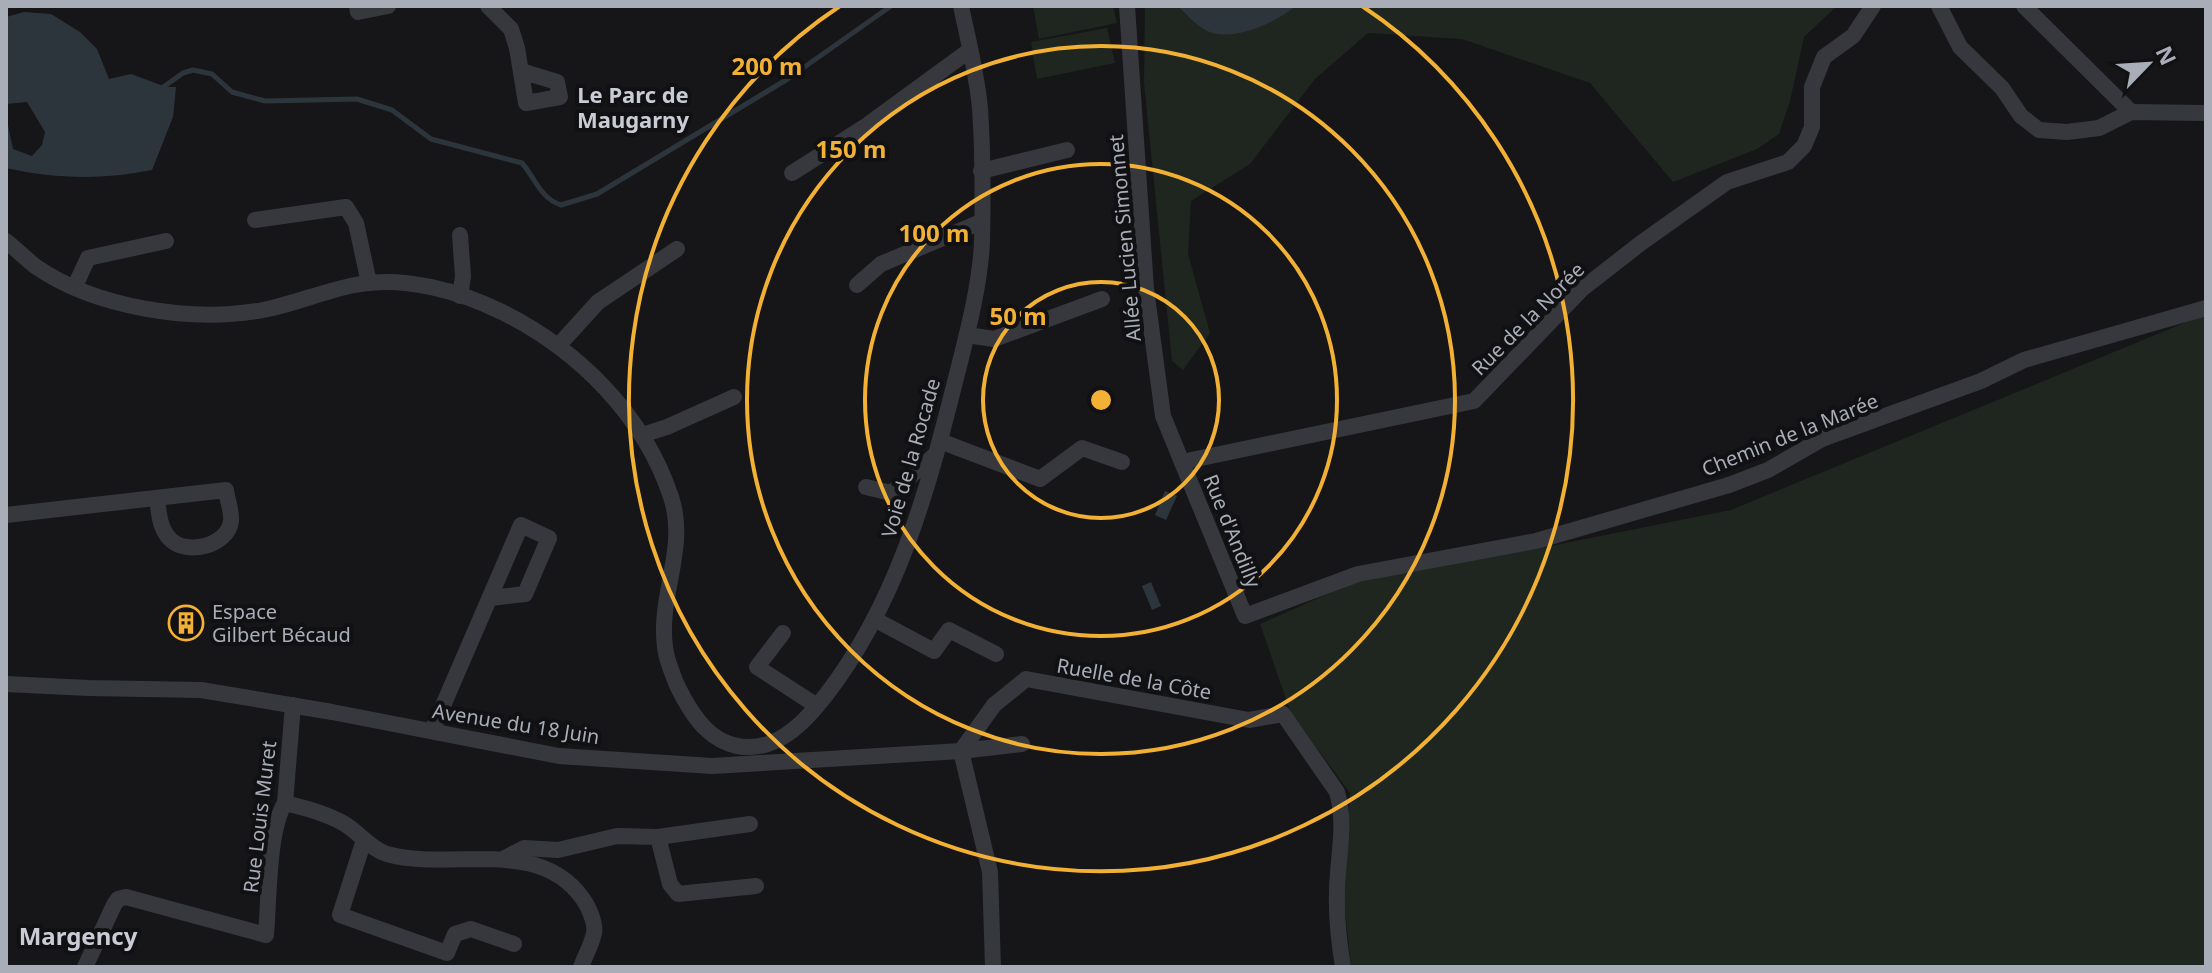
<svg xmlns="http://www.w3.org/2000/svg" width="2212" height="973" font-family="'Noto Sans',sans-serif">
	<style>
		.green { fill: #1e261f }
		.water { fill: #2c353c }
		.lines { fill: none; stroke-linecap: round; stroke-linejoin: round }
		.stream { stroke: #2c353c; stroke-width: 5 }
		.minor { stroke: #37383d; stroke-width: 16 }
		.ring { fill: none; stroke: #f2b134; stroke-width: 4 }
		.labels { text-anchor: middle; stroke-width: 8; stroke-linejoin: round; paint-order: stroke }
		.street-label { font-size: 20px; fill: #a8adb8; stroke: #111113 }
		.poi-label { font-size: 20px; fill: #a8adb8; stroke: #111113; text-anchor: start }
		.neighbourhood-label { font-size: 22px; font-weight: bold; fill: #c9ccd4; stroke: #111113 }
		.quarter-label { font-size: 24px; font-weight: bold; fill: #c9ccd4; stroke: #111113 }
		.centre { fill: #f2b134; stroke: #111113; stroke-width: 4 }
		.ring-label { font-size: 24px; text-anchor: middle; font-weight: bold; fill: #f2b134; stroke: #111113; stroke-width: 8; stroke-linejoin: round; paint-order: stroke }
	</style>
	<rect width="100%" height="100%" fill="#161618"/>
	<g class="green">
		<path d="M 1033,6 L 1113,6 L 1117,23 L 1039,39 Z"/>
		<path d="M 1145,6 L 1837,6 L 1804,37 L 1790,101 L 1779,134 L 1757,149 L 1673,182 L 1590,83 L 1462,39 L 1368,33 L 1315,79 L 1250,164 L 1191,201 L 1188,254 L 1210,333 L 1183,370 L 1172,361 L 1144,83 Z"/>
		<path d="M 1107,28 L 1115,63 L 1037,79 L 1031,42 Z"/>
		<path d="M 2206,314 L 2206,967 L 1351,967 L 1344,901 L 1350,793 L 1291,713 L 1260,624 L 1359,580 L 1520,552 L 1731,510 Z"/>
	</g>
	<g class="water">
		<path d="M 1178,6 L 1296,6 C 1276,22 1233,43 1207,31 C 1196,25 1187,15 1178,6 Z"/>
		<path d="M 24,12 L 51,14 L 80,32 L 97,49 L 109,79 L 131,74 L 166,87 L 176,87 L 173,117 L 152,170 C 102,180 56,179 6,168 L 6,116 L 13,149 L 32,156 L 42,145 L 45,132 L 27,102 L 6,104 L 6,17 Z"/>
		<path d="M 1165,491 L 1177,496 L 1166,520 L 1155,515 Z"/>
		<path d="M 1151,582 L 1161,606 L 1152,610 L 1142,586 Z"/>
	</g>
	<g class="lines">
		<path class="stream" d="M 162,88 L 183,73 L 193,70 L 212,74 L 232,92 L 265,101 L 357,99 L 392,110 L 431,139 L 522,163 C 535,178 541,199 561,205 L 597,194 L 786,80 L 891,6"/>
		<g class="minor">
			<path d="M 357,6 L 358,12 L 388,6"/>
			<path d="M 488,6 L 511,29 L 517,48 L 526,103 L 560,97 L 557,82 L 521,71"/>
			<path d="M 1127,6 L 1146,289 L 1163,416 L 1245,616 L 1358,574 L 1536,541 L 1729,485 L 1768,470 L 1822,439 L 1981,381 L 2024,360 L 2206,308"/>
			<path d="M 1939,6 L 1960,47 L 2002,88 L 2021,116 L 2039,130 L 2067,132 L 2099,128 L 2131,112 L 2206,113"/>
			<path d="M 2024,6 L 2131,112"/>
			<path d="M 981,171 L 1067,150"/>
			<path d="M 792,173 L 866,126 L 970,50"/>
			<path d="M 255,220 L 346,207 L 356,223 L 369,283"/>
			<path d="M 460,235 L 463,276 L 460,296"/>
			<path d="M 6,241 C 16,249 25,258 35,266 C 95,308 192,323 263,310 C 294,304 324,291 355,285 C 403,275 459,291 502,312 C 578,350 644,415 671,497 C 688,548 658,595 665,647 C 666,659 672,672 676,683 C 684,700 693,717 707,730 C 724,746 746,751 768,744 C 792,736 811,714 826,695 C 897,603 927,493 955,382 C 966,338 980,287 982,242 C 983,199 983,152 980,109 C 977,74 968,40 961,6"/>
			<path d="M 857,285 L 881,264 L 981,222"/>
			<path d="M 75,286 L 88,258 L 166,241"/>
			<path d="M 967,335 L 994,339 L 1102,299"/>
			<path d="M 558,346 L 598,302 L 677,249"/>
			<path d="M 642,435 L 667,427 L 734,397"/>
			<path d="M 940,441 L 1040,479 L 1082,448 L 1122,462"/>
			<path d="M 1182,462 L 1474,401 L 1582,289 L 1641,243 L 1727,182 L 1788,162 L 1804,146 L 1812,127 L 1812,87 L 1824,57 L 1853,36 L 1873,6"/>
			<path d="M 866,487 L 891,493 L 936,454"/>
			<path d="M 6,515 L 226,490 C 227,499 232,512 231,521 C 228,546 186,556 170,539 C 159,528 159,512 157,498"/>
			<path d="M 874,619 L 934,651 L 949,630 L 996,654"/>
			<path d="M 783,633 L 757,667 L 817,706"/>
			<path d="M 6,684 L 88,688 L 201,690 L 332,712 L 559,756 L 712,766 L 961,751 L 1022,744"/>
			<path d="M 432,731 L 521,525 L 549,538 L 525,594 L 490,598"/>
			<path d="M 961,751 L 994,705 L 1026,679 L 1249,720 L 1283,714 L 1337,792 C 1345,820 1340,845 1338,873 C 1335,904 1338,937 1343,967"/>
			<path d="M 961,751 L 990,872 L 993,967"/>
			<path d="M 285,803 C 305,808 325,813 343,823 C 358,831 370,849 387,854 C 450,872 538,835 583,899 C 588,906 596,923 594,933 C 592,944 585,956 581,967"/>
			<path d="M 658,837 L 750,824"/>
			<path d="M 364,840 L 340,915 L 447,953 L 455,934 L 471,929 L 514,944"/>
			<path d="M 503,859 L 524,848 L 558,850 L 617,836 L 658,837 L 670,884 L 678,894 L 756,886"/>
			<path d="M 85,967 L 114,905 L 118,899 L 126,897 L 266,935 C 269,902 268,829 285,803 L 293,705"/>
		</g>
	</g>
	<g class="ring">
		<circle cx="1101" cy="400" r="118"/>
		<circle cx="1101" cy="400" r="236"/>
		<circle cx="1101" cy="400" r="354"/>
		<path d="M1362 6A472 472 0 1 1 840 6"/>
	</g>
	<defs>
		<g id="building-ring" transform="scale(1.8)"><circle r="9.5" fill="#111113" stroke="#f2b134" stroke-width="1.5"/><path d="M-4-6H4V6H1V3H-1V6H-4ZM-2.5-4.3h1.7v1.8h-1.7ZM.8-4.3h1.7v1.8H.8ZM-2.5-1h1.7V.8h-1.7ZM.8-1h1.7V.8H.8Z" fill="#f2b134"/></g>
	</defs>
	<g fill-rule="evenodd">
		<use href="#building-ring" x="186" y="623"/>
	</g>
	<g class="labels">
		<g class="street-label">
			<text transform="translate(1125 238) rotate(-95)" y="7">Allée Lucien Simonnet</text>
			<text transform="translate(1528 319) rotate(-45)" y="7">Rue de la Norée</text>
			<text transform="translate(1790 435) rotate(-22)" y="7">Chemin de la Marée</text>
			<text transform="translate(911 458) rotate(-74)" y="7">Voie de la Rocade</text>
			<text transform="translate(1232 531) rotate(68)" y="7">Rue d'Andilly</text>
			<text transform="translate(1134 679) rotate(10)" y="7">Ruelle de la Côte</text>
			<text transform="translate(516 724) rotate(9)" y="7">Avenue du 18 Juin</text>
			<text transform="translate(260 817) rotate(-83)" y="7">Rue Louis Muret</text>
		</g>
		<g class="poi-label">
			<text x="212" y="619">Espace<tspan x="212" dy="23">Gilbert Bécaud</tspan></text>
		</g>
		<g class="neighbourhood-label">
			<text x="633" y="103">Le Parc de<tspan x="633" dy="25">Maugarny</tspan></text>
		</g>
		<g class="quarter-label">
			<text x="78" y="945">Margency</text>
		</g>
	</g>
	<circle cx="1101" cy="400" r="12" class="centre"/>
	<g class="ring-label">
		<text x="767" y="75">200 m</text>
		<text x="851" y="158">150 m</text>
		<text x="934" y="242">100 m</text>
		<text x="1018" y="325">50 m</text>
	</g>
	<rect width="2212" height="973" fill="none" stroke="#a8adb8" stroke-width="16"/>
	<g transform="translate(2148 64) rotate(65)" stroke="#111113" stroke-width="6" paint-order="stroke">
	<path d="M0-6L14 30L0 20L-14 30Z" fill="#a8adb8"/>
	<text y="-12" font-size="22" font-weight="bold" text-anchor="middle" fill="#a8adb8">N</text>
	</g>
</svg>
